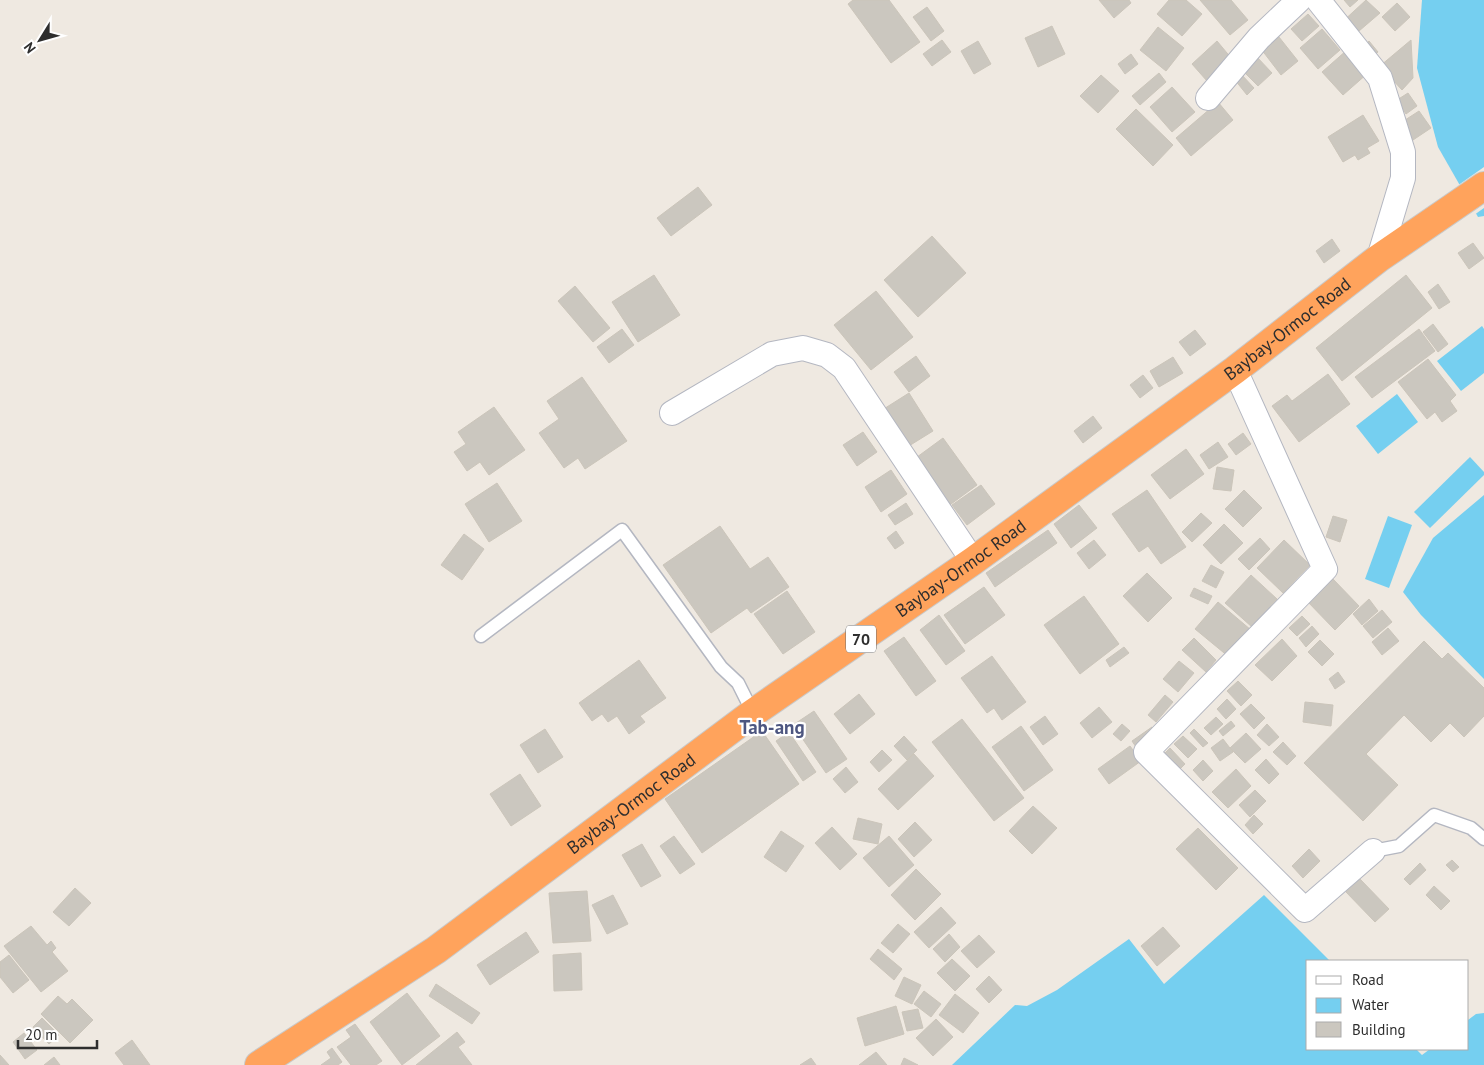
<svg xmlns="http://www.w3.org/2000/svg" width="1484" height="1065" font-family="'PT Sans',sans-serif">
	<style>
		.water { fill: #75cff0 }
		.pier { fill: #efe9e1 }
		.building { fill: #cbc7bf; stroke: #cbc5ba }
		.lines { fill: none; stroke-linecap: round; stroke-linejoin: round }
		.lane-casing { stroke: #b4b7c1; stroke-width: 15 }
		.street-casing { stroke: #b4b7c1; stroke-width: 26 }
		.highway-casing { stroke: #c9c9c9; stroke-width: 30 }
		.lane { stroke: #fff; stroke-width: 12 }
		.street { stroke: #fff; stroke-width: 24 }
		.highway { stroke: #ffa35c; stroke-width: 28 }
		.labels { text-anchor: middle; stroke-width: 4.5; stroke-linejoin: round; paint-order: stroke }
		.shield { fill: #fff; stroke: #6d6d6d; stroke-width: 1 }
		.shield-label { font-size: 16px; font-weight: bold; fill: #2e2e2e }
		.street-label { font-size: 18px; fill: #2e2e2e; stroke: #fff }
		.neighbourhood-label { font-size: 19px; font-weight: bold; fill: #4d5680; stroke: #fff }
	</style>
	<rect width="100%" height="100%" fill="#efe9e1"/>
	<g class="water">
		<path d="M 1422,0 L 1484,0 L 1484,216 L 1478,217 L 1438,147 L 1417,68 Z"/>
		<path d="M 1482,326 L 1484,329 L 1484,373 L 1461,391 L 1437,361 Z"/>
		<path d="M 1397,394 L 1418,422 L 1378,454 L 1356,426 Z"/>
		<path d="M 1470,457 L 1484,472 L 1484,475 L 1430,528 L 1414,512 Z"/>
		<path d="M 1484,495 L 1484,679 L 1421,615 L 1403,592 L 1433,538 Z"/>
		<path d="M 1388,516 L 1412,525 L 1389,588 L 1365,579 Z"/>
		<path d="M 1264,895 L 1330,961 L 1308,961 L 1308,1049 L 1416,1049 L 1422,1055 L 1430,1049 L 1468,1049 L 1468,1020 L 1476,1014 L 1484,1013 L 1484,1065 L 952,1065 L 1015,1005 L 1027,1006 L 1057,990 L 1129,939 L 1164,984 Z"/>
	</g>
	<path class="pier" d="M 1484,167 L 1484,208 L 1474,215 L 1457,186 Z"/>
	<g class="building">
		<path d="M 853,0 L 889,0 L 920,42 L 891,63 L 848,4 Z"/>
		<path d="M 1099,0 L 1129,0 L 1131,3 L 1114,18 Z"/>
		<path d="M 1169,0 L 1186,0 L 1202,14 L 1182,36 L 1157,14 Z"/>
		<path d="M 1200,0 L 1231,0 L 1248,20 L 1230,35 Z"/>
		<path d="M 1344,0 L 1358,0 L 1350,7 Z"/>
		<path d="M 1366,0 L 1380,13 L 1352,37 L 1340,24 Z"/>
		<path d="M 1397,3 L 1410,17 L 1395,31 L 1382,17 Z"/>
		<path d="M 927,7 L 944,31 L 931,41 L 913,17 Z"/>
		<path d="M 1308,14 L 1319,26 L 1302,41 L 1291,29 Z"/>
		<path d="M 1052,26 L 1065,54 L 1038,67 L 1025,38 Z"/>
		<path d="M 1158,27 L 1184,48 L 1166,71 L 1140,50 Z"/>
		<path d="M 1322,29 L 1340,50 L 1318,69 L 1300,48 Z"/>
		<path d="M 1275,32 L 1298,61 L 1281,75 L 1258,45 Z"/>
		<path d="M 942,40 L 951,52 L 932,66 L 923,54 Z"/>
		<path d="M 1411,40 L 1413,78 L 1402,90 L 1380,66 Z"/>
		<path d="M 978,41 L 991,64 L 974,74 L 961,51 Z"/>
		<path d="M 1217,41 L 1232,59 L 1207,81 L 1192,64 Z"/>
		<path d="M 1369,41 L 1378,52 L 1373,56 L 1364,46 Z"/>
		<path d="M 1347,50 L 1368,73 L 1343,95 L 1322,72 Z"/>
		<path d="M 1131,54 L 1138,64 L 1125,74 L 1118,64 Z"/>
		<path d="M 1256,56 L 1272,73 L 1258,86 L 1241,69 Z"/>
		<path d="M 1159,73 L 1166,82 L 1140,105 L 1132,96 Z"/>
		<path d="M 1241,74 L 1254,88 L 1247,95 L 1235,80 Z"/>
		<path d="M 1101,75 L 1119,91 L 1098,113 L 1080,96 Z"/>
		<path d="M 1172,87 L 1195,112 L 1172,132 L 1150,107 Z"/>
		<path d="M 1408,93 L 1417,106 L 1406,114 L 1397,100 Z"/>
		<path d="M 1218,102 L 1233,120 L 1191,156 L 1176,138 Z"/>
		<path d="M 1136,109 L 1173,145 L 1153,166 L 1116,129 Z"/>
		<path d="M 1419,111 L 1431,128 L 1413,140 L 1402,122 Z"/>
		<path d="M 1363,115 L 1379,141 L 1367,148 L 1370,153 L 1358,160 L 1355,155 L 1343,162 L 1328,137 Z"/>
		<path d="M 698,187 L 712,205 L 671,236 L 657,218 Z"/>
		<path d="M 932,236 L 966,273 L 918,317 L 884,280 Z"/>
		<path d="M 1332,239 L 1340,251 L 1324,263 L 1316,251 Z"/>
		<path d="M 1473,243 L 1484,258 L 1469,269 L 1458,253 Z"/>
		<path d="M 654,275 L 680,315 L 638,342 L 612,302 Z"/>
		<path d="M 1406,275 L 1432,308 L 1342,381 L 1316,348 Z"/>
		<path d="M 1438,284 L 1450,302 L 1439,309 L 1428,292 Z"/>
		<path d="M 575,286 L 610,328 L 593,342 L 558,301 Z"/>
		<path d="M 876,291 L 913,337 L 871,370 L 834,325 Z"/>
		<path d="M 1433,324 L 1448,344 L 1438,352 L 1423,332 Z"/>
		<path d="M 622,329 L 634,345 L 609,363 L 597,347 Z"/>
		<path d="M 1419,329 L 1435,351 L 1372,398 L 1355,377 Z"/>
		<path d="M 1195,330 L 1206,344 L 1190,356 L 1179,342 Z"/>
		<path d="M 916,356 L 930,376 L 909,392 L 894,372 Z"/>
		<path d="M 1173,357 L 1183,373 L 1159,387 L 1150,371 Z"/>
		<path d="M 1428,359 L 1456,395 L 1450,401 L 1457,411 L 1442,422 L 1435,412 L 1427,419 L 1398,382 Z"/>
		<path d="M 1328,374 L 1350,404 L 1299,442 L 1272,406 L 1287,395 L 1292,401 Z"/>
		<path d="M 1143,375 L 1153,388 L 1140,398 L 1130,385 Z"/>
		<path d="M 582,377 L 627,441 L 585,469 L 578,458 L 564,468 L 539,433 L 559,419 L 547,401 Z"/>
		<path d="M 909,393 L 933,431 L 904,449 L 879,412 Z"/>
		<path d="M 494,407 L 525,450 L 489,475 L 480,462 L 467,471 L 454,452 L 466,444 L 458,432 Z"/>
		<path d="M 1093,416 L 1102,428 L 1083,443 L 1074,431 Z"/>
		<path d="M 863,432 L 877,452 L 857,466 L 843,445 Z"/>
		<path d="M 1243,433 L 1251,444 L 1236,455 L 1228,444 Z"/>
		<path d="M 943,438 L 977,485 L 947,507 L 913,460 Z"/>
		<path d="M 1218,442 L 1228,457 L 1209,469 L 1200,455 Z"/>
		<path d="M 1186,449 L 1204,474 L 1170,499 L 1151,475 Z"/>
		<path d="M 1217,467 L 1234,470 L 1231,491 L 1213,489 Z"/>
		<path d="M 891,470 L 907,494 L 881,512 L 865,487 Z"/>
		<path d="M 497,483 L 522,521 L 489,542 L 465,504 Z"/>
		<path d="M 981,485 L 995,504 L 967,525 L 952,505 Z"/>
		<path d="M 1147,490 L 1186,547 L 1161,564 L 1148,546 L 1139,552 L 1112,514 Z"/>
		<path d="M 1244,490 L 1262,508 L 1243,527 L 1225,509 Z"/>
		<path d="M 906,503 L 913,514 L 895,525 L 888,515 Z"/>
		<path d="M 1079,505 L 1097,528 L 1071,548 L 1054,524 Z"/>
		<path d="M 1201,513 L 1212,523 L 1192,542 L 1182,532 Z"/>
		<path d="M 1333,516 L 1347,520 L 1340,542 L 1326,537 Z"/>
		<path d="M 1224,524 L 1243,543 L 1221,564 L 1203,545 Z"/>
		<path d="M 720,526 L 750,569 L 768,557 L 789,587 L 751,613 L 747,608 L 711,633 L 663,565 Z"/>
		<path d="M 1048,530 L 1057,543 L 995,587 L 986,573 Z"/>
		<path d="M 896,531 L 904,543 L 895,549 L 887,538 Z"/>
		<path d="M 464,534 L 484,549 L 462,580 L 441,565 Z"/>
		<path d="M 1260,538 L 1270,549 L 1249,570 L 1238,559 Z"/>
		<path d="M 1094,540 L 1106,555 L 1089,569 L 1077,553 Z"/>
		<path d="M 1284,540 L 1310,565 L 1283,593 L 1257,568 Z"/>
		<path d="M 1211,565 L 1224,572 L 1216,588 L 1202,581 Z"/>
		<path d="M 1147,573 L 1172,598 L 1148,622 L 1123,596 Z"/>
		<path d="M 1251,575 L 1277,599 L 1252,627 L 1225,603 Z"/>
		<path d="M 1332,578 L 1359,606 L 1335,630 L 1307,601 Z"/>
		<path d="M 984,587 L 1005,615 L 965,644 L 944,615 Z"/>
		<path d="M 1194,588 L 1212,596 L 1208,604 L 1190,596 Z"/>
		<path d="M 787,591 L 815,632 L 783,654 L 754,614 Z"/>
		<path d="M 1084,596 L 1119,644 L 1080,674 L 1044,625 Z"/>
		<path d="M 1369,599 L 1378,611 L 1362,625 L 1353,614 Z"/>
		<path d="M 1218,602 L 1251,630 L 1229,657 L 1195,629 Z"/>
		<path d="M 1382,610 L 1392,622 L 1373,638 L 1363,626 Z"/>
		<path d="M 939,615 L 965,651 L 946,665 L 920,630 Z"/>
		<path d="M 1302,616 L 1310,624 L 1297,636 L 1289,628 Z"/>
		<path d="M 1312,626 L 1319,634 L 1306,647 L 1299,638 Z"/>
		<path d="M 1388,628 L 1399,641 L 1382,655 L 1372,642 Z"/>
		<path d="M 904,637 L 936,681 L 916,696 L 884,651 Z"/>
		<path d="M 1194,638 L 1216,660 L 1206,672 L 1182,650 Z"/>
		<path d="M 1282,639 L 1297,656 L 1272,681 L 1255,665 Z"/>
		<path d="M 1320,640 L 1334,654 L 1322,666 L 1308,652 Z"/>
		<path d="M 1424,641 L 1442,659 L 1448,653 L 1484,688 L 1484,716 L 1464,737 L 1450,723 L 1431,742 L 1404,715 L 1366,754 L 1398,785 L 1363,821 L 1304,763 Z"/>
		<path d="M 1124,647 L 1129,653 L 1110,667 L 1106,660 Z"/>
		<path d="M 992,656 L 1026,702 L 1002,720 L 994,708 L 987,713 L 961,678 Z"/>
		<path d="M 639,660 L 666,698 L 640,716 L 645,722 L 629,734 L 617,716 L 608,722 L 602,714 L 592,721 L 579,703 Z"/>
		<path d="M 1179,661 L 1194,673 L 1178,692 L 1163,679 Z"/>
		<path d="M 1338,672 L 1345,682 L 1335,689 L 1329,679 Z"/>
		<path d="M 1238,681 L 1252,695 L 1241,706 L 1227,691 Z"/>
		<path d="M 859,694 L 875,714 L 850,734 L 834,714 Z"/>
		<path d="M 1165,695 L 1173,702 L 1156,722 L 1148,715 Z"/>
		<path d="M 1227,699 L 1236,709 L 1226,719 L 1217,709 Z"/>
		<path d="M 1305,702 L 1333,705 L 1331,726 L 1303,722 Z"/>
		<path d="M 1251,704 L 1265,718 L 1254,729 L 1240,714 Z"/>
		<path d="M 1099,707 L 1112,722 L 1092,738 L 1080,723 Z"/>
		<path d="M 814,711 L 847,759 L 826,773 L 793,725 Z"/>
		<path d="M 1045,716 L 1058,734 L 1043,745 L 1030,727 Z"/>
		<path d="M 1216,717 L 1223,724 L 1211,735 L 1204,728 Z"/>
		<path d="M 962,719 L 1024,798 L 994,821 L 932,742 Z"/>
		<path d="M 1231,721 L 1235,726 L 1223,736 L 1219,731 Z"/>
		<path d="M 1122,724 L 1130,731 L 1121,741 L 1113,734 Z"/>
		<path d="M 1267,724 L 1279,737 L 1269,746 L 1257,735 Z"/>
		<path d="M 1021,726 L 1053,770 L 1024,791 L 992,747 Z"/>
		<path d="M 1152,727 L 1156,733 L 1136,747 L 1132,741 Z"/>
		<path d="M 545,729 L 563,757 L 538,773 L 520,745 Z"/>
		<path d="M 1194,729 L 1208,743 L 1203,747 L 1190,733 Z"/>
		<path d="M 762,731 L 799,784 L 702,853 L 665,799 Z"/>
		<path d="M 789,732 L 816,772 L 803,781 L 776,741 Z"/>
		<path d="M 1246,733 L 1261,749 L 1245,763 L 1230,748 Z"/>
		<path d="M 904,736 L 917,750 L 907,760 L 894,746 Z"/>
		<path d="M 1183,736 L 1197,749 L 1188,758 L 1174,744 Z"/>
		<path d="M 1223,739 L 1233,752 L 1220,761 L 1211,748 Z"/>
		<path d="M 1283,742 L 1296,756 L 1287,765 L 1273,752 Z"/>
		<path d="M 1130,746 L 1141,761 L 1109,784 L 1098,769 Z"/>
		<path d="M 1170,748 L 1185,764 L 1176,773 L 1160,758 Z"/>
		<path d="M 882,750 L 892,760 L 879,772 L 870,762 Z"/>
		<path d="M 914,754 L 934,776 L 898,810 L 878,789 Z"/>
		<path d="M 1266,759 L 1279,774 L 1269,784 L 1255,770 Z"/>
		<path d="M 1203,760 L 1213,771 L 1203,781 L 1193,770 Z"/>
		<path d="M 846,767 L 858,782 L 845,793 L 833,779 Z"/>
		<path d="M 1236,769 L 1251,786 L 1228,808 L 1212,792 Z"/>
		<path d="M 520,774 L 541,806 L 511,826 L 490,794 Z"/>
		<path d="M 1255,790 L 1266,801 L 1250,817 L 1239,805 Z"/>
		<path d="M 1033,806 L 1057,828 L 1032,854 L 1009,831 Z"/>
		<path d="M 1254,815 L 1263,824 L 1253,834 L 1245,825 Z"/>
		<path d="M 858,818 L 882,824 L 878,844 L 853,839 Z"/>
		<path d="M 915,822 L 932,840 L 914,857 L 898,839 Z"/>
		<path d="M 832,827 L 857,854 L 840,870 L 815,843 Z"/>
		<path d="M 1198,828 L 1238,868 L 1216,890 L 1176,849 Z"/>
		<path d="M 781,831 L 804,846 L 786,872 L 764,857 Z"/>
		<path d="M 674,836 L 695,864 L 680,874 L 660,846 Z"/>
		<path d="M 889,836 L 914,865 L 889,887 L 863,858 Z"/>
		<path d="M 642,844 L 661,876 L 641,887 L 622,855 Z"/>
		<path d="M 1309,849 L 1320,861 L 1303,878 L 1292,866 Z"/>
		<path d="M 1452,860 L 1459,867 L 1453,872 L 1446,865 Z"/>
		<path d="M 1420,863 L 1426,870 L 1410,885 L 1404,879 Z"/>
		<path d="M 916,869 L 941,894 L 915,920 L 891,895 Z"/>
		<path d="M 1360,879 L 1389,909 L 1375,922 L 1346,892 Z"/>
		<path d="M 1434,886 L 1450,901 L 1441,910 L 1426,895 Z"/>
		<path d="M 75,888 L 91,903 L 69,926 L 53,912 Z"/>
		<path d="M 587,891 L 591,941 L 553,943 L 549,893 Z"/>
		<path d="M 613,895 L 628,924 L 607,934 L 592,905 Z"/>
		<path d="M 941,907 L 956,923 L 929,948 L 914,932 Z"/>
		<path d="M 898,924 L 910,934 L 893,953 L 881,943 Z"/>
		<path d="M 31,926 L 47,945 L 51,941 L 56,948 L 52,952 L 68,971 L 41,992 L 4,946 Z"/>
		<path d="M 1163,927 L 1180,946 L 1157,966 L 1141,946 Z"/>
		<path d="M 526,932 L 539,952 L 490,985 L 477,965 Z"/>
		<path d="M 949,934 L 960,947 L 945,962 L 933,949 Z"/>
		<path d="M 979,935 L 995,952 L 977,968 L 961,951 Z"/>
		<path d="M 878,949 L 902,969 L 894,980 L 870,959 Z"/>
		<path d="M 581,953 L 582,990 L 554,991 L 553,955 Z"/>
		<path d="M 9,955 L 29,980 L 13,993 L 0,977 L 0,962 Z"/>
		<path d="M 952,959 L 970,976 L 955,991 L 937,973 Z"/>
		<path d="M 989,976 L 1002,990 L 989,1003 L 976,989 Z"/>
		<path d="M 904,977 L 921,985 L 912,1004 L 895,996 Z"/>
		<path d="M 436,984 L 480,1013 L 472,1024 L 429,996 Z"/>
		<path d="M 924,991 L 941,1004 L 931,1017 L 914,1004 Z"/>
		<path d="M 407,993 L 440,1036 L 402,1065 L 370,1022 Z"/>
		<path d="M 955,994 L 979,1013 L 963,1033 L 939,1015 Z"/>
		<path d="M 58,996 L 67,1004 L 72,999 L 93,1020 L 70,1043 L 41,1014 Z"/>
		<path d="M 896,1006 L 904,1034 L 865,1046 L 857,1018 Z"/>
		<path d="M 918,1009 L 923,1028 L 907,1031 L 902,1012 Z"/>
		<path d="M 42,1018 L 59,1035 L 49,1044 L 33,1027 Z"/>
		<path d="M 936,1019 L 953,1037 L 933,1056 L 916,1038 Z"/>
		<path d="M 355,1024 L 382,1061 L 376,1065 L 351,1065 L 337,1047 L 351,1037 L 346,1030 Z"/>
		<path d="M 457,1032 L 465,1042 L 458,1047 L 472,1065 L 416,1065 Z"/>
		<path d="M 24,1033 L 37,1050 L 25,1059 L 13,1042 Z"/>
		<path d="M 132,1040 L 150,1065 L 124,1065 L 115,1053 Z"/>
		<path d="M 332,1048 L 342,1062 L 338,1065 L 321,1065 L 331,1058 L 327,1052 Z"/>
		<path d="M 876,1052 L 887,1065 L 859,1065 Z"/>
		<path d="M 0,1055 L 9,1065 L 0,1065 Z"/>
		<path d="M 54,1057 L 60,1065 L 44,1065 Z"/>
		<path d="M 811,1058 L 816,1065 L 800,1065 Z"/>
		<path d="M 904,1058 L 918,1065 L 901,1065 Z"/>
	</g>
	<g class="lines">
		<g class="lane-casing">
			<g id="lane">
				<path d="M 481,636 L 622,530 L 721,667 L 738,683 L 753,713"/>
				<path d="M 1373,851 L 1399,846 L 1434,815 L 1471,828 L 1484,839"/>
			</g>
		</g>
		<g class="street-casing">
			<g id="street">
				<path d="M 1318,0 L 1380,78 L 1403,152 L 1403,178 L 1379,258"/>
				<path d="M 1208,98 L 1259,38 L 1299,0"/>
				<path d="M 1235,370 L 1325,569 L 1146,752 L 1305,910 L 1373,851"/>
				<path d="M 672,413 L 772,354 L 803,348 L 827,355 L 844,368 L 973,561"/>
			</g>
		</g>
		<g class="highway-casing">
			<g id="highway">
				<path id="s1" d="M 259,1065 L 436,950 L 753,713 L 973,561 L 1235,370 L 1379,258 L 1484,186"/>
			</g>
		</g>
		<use href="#lane" class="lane"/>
		<use href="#street" class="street"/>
		<use href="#highway" class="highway"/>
	</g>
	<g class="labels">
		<rect class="shield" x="846" y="625.5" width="30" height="27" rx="4"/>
		<g class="shield-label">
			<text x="861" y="645">70</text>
		</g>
		<g class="street-label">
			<text dy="6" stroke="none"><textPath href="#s1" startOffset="1265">Baybay-Ormoc Road</textPath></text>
			<text dy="6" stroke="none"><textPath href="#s1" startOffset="860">Baybay-Ormoc Road</textPath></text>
			<text dy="6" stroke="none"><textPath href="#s1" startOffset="455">Baybay-Ormoc Road</textPath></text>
		</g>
		<g class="neighbourhood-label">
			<text x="772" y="734">Tab-ang</text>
		</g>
	</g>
	<rect x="1306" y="960" width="162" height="90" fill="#ffffff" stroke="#ababab"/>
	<rect x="1316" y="976" width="25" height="8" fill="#ffffff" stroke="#ababab"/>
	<text x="1352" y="985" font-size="15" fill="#2e2e2e">Road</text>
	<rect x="1316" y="998" width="25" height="15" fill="#75cff0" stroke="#ababab"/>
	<text x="1352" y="1010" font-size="15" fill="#2e2e2e">Water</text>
	<rect x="1316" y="1022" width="25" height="15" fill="#cbc7bf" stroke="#ababab"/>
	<text x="1352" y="1035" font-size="15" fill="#2e2e2e">Building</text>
	<g transform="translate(40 40) rotate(233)" stroke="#ffffff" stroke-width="4" paint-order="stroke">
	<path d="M0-4L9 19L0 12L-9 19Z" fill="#2e2e2e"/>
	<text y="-8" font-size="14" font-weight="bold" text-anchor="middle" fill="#2e2e2e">N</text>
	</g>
	<path d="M18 1040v8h79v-8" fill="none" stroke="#2e2e2e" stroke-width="2.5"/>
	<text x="25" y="1040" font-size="15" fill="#2e2e2e" stroke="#ffffff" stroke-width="4" paint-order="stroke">20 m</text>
</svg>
